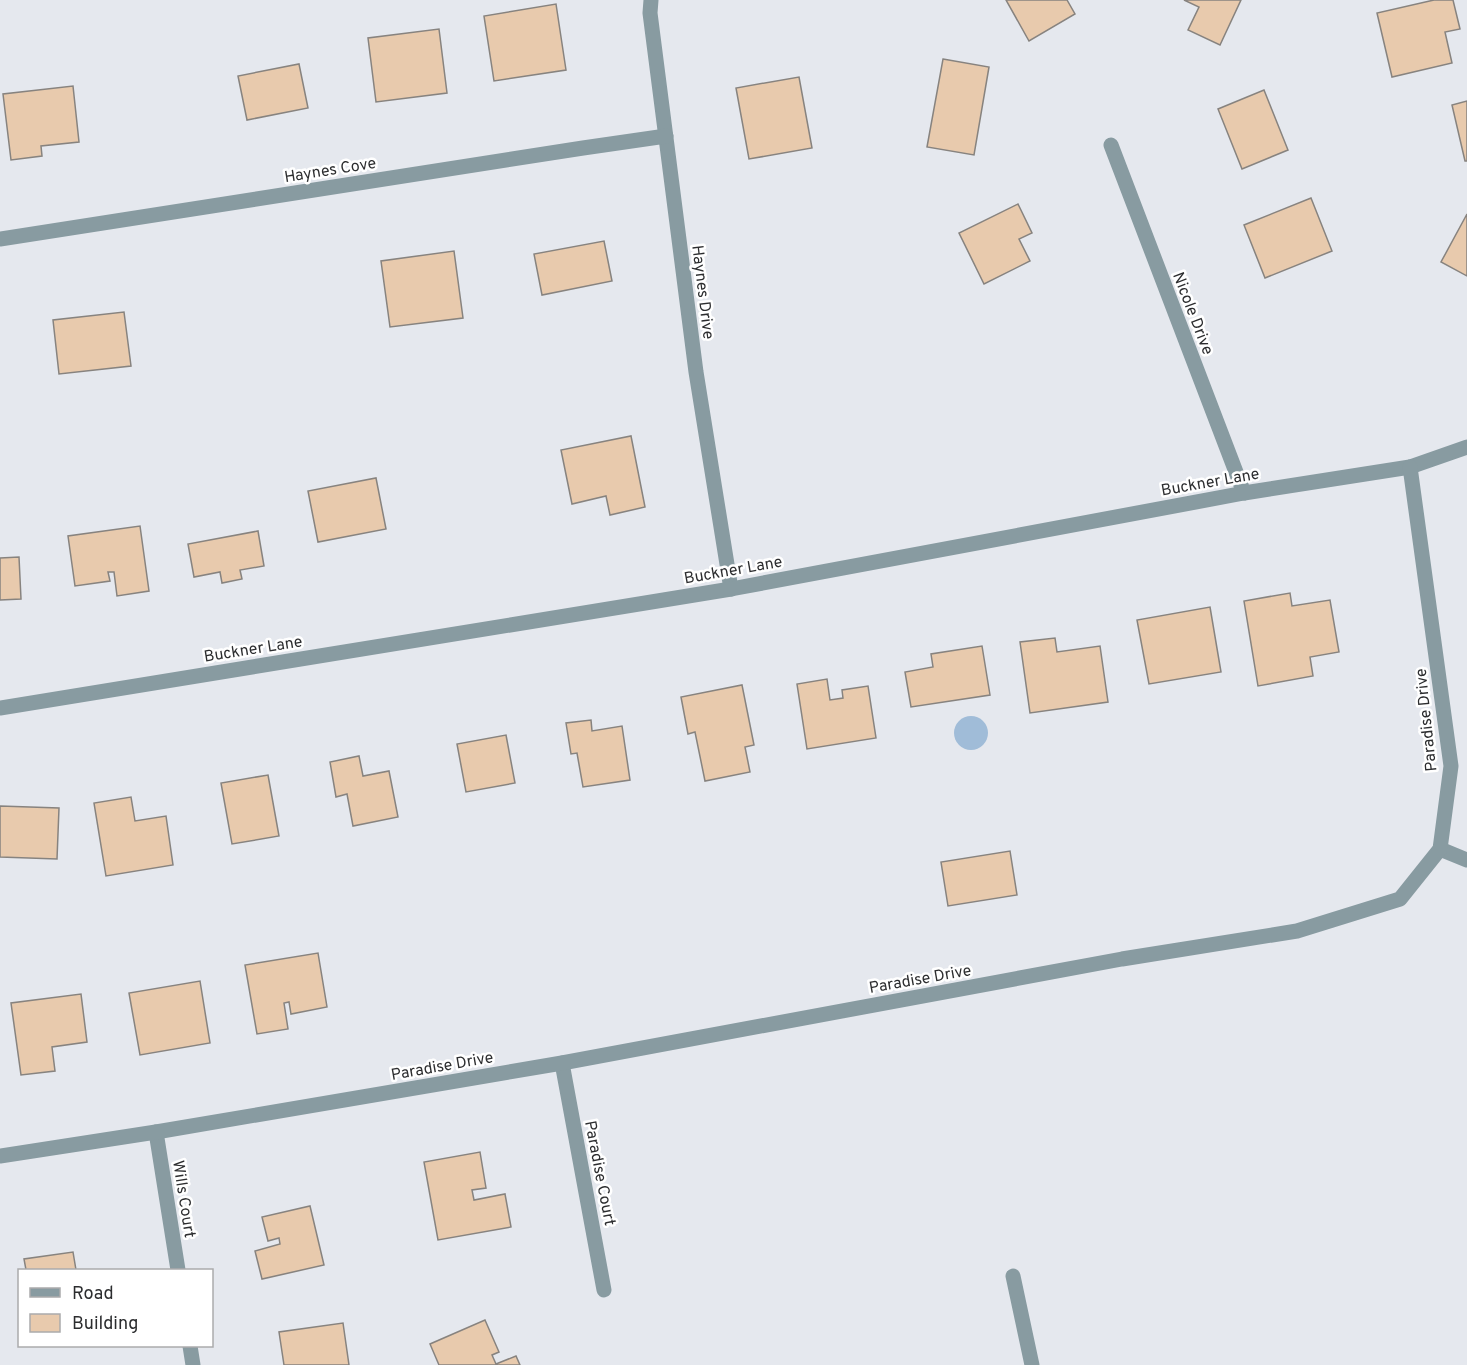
<svg xmlns="http://www.w3.org/2000/svg" width="1467" height="1365" font-family="Overpass,sans-serif">
	<style>
		.water { fill: #a0bcd8 }
		.building { fill: #e8caad; stroke: #87837f; stroke-width: 1.5 }
		.lines { fill: none; stroke-linecap: round; stroke-linejoin: round }
		.street { stroke: #889ba1; stroke-width: 15 }
		.labels { text-anchor: middle; stroke-width: 5; stroke-linejoin: round; paint-order: stroke }
		.street-label { font-size: 16px; fill: #2c2d2f; stroke: #fff }
	</style>
	<rect width="100%" height="100%" fill="#e5e8ee"/>
	<circle class="water" cx="971" cy="733" r="17"/>
	<g class="building">
		<path d="M 1006,0 L 1067,0 L 1075,14 L 1029,41 Z"/>
		<path d="M 1184,0 L 1241,0 L 1220,45 L 1188,30 L 1199,7 Z"/>
		<path d="M 1434,0 L 1453,0 L 1460,29 L 1445,32 L 1452,63 L 1392,77 L 1377,13 Z"/>
		<path d="M 556,4 L 566,70 L 494,81 L 484,16 Z"/>
		<path d="M 439,29 L 447,93 L 376,102 L 368,38 Z"/>
		<path d="M 943,59 L 989,67 L 974,155 L 927,147 Z"/>
		<path d="M 299,64 L 308,108 L 247,120 L 238,76 Z"/>
		<path d="M 799,77 L 812,148 L 749,159 L 736,88 Z"/>
		<path d="M 73,86 L 79,142 L 41,146 L 42,156 L 11,160 L 3,94 Z"/>
		<path d="M 1264,90 L 1288,150 L 1242,169 L 1218,109 Z"/>
		<path d="M 1467,101 L 1467,161 L 1465,161 L 1452,105 Z"/>
		<path d="M 1311,198 L 1332,251 L 1265,278 L 1244,225 Z"/>
		<path d="M 1018,204 L 1032,233 L 1019,239 L 1030,261 L 984,284 L 959,233 Z"/>
		<path d="M 1467,214 L 1467,276 L 1441,262 Z"/>
		<path d="M 604,241 L 612,281 L 542,295 L 534,254 Z"/>
		<path d="M 454,251 L 463,318 L 390,327 L 381,261 Z"/>
		<path d="M 124,312 L 131,366 L 59,374 L 53,320 Z"/>
		<path d="M 631,436 L 645,507 L 610,515 L 606,496 L 572,504 L 561,450 Z"/>
		<path d="M 376,478 L 386,529 L 318,542 L 308,491 Z"/>
		<path d="M 140,526 L 149,591 L 117,596 L 114,572 L 108,572 L 110,581 L 75,586 L 68,536 Z"/>
		<path d="M 258,531 L 264,566 L 240,570 L 242,579 L 222,583 L 220,572 L 194,577 L 188,544 Z"/>
		<path d="M 19,557 L 21,599 L 0,600 L 0,558 Z"/>
		<path d="M 1290,593 L 1292,606 L 1330,600 L 1339,652 L 1310,657 L 1313,676 L 1258,686 L 1244,601 Z"/>
		<path d="M 1210,607 L 1221,672 L 1149,684 L 1137,620 Z"/>
		<path d="M 1055,638 L 1057,652 L 1100,646 L 1108,702 L 1030,713 L 1020,642 Z"/>
		<path d="M 982,646 L 990,695 L 911,707 L 905,672 L 933,667 L 931,654 Z"/>
		<path d="M 827,679 L 830,700 L 843,698 L 842,690 L 868,686 L 876,738 L 807,749 L 797,684 Z"/>
		<path d="M 742,685 L 754,745 L 745,747 L 750,772 L 705,781 L 695,732 L 688,734 L 681,697 Z"/>
		<path d="M 591,720 L 592,731 L 622,726 L 630,780 L 583,787 L 577,753 L 571,754 L 566,723 Z"/>
		<path d="M 506,735 L 515,783 L 466,792 L 457,744 Z"/>
		<path d="M 359,756 L 363,776 L 389,771 L 398,817 L 353,826 L 347,794 L 336,797 L 330,762 Z"/>
		<path d="M 268,775 L 279,836 L 232,844 L 221,783 Z"/>
		<path d="M 131,797 L 135,821 L 166,816 L 173,865 L 106,876 L 94,803 Z"/>
		<path d="M 0,806 L 59,808 L 57,859 L 0,857 Z"/>
		<path d="M 1010,851 L 1017,895 L 948,906 L 941,862 Z"/>
		<path d="M 318,953 L 327,1007 L 291,1014 L 289,1002 L 284,1003 L 288,1029 L 257,1034 L 245,965 Z"/>
		<path d="M 200,981 L 210,1043 L 140,1055 L 129,993 Z"/>
		<path d="M 81,994 L 87,1042 L 52,1047 L 55,1071 L 21,1075 L 11,1003 Z"/>
		<path d="M 480,1152 L 486,1188 L 472,1190 L 474,1200 L 505,1194 L 511,1227 L 438,1240 L 424,1162 Z"/>
		<path d="M 310,1206 L 324,1265 L 262,1279 L 255,1251 L 280,1244 L 279,1238 L 268,1241 L 262,1217 Z"/>
		<path d="M 73,1252 L 76,1270 L 26,1270 L 24,1259 Z"/>
		<path d="M 485,1320 L 499,1352 L 492,1355 L 496,1364 L 516,1356 L 520,1365 L 439,1365 L 430,1344 Z"/>
		<path d="M 343,1323 L 349,1365 L 284,1365 L 279,1332 Z"/>
	</g>
	<g class="lines">
		<g class="street">
			<path d="M 651,0 L 650,13 L 696,372 L 731,589"/>
			<path d="M 1111,145 L 1244,493"/>
			<path d="M 0,239 L 583,148 L 666,136"/>
			<path d="M 0,708 L 731,589 L 1244,493 L 1410,467 L 1467,447"/>
			<path d="M 1440,849 L 1467,860"/>
			<path d="M 562,1063 L 604,1290"/>
			<path d="M 156,1132 L 178,1270"/>
			<path d="M 0,1156 L 156,1132 L 562,1063 L 1122,959 L 1297,931 L 1400,899 L 1440,849 L 1451,766 L 1410,467"/>
			<path d="M 1013,1276 L 1032,1365"/>
			<path d="M 190,1346 L 193,1365"/>
		</g>
	</g>
	<g class="labels">
		<g class="street-label">
			<text transform="translate(330 169) rotate(-9)" y="6">Haynes Cove</text>
			<text transform="translate(704 292) rotate(83)" y="6">Haynes Drive</text>
			<text transform="translate(1194 313) rotate(69)" y="6">Nicole Drive</text>
			<text transform="translate(1210 481) rotate(-10)" y="6">Buckner Lane</text>
			<text transform="translate(733 569) rotate(-10)" y="6">Buckner Lane</text>
			<text transform="translate(253 648) rotate(-9)" y="6">Buckner Lane</text>
			<text transform="translate(1425 720) rotate(-96)" y="6">Paradise Drive</text>
			<text transform="translate(920 978) rotate(-10)" y="6">Paradise Drive</text>
			<text transform="translate(442 1065) rotate(-10)" y="6">Paradise Drive</text>
			<text transform="translate(601 1173) rotate(79)" y="6">Paradise Court</text>
			<text transform="translate(185 1199) rotate(81)" y="6">Wills Court</text>
		</g>
	</g>
	<rect x="18" y="1269" width="195" height="78" fill="#ffffff" stroke="#ababac" stroke-width="1.5"/>
	<rect x="30" y="1288" width="30" height="9" fill="#889ba1" stroke="#ababac" stroke-width="1.5"/>
	<text x="72" y="1299" font-size="18" fill="#2c2d2f">Road</text>
	<rect x="30" y="1314" width="30" height="18" fill="#e8caad" stroke="#ababac" stroke-width="1.5"/>
	<text x="72" y="1329" font-size="18" fill="#2c2d2f">Building</text>
</svg>
